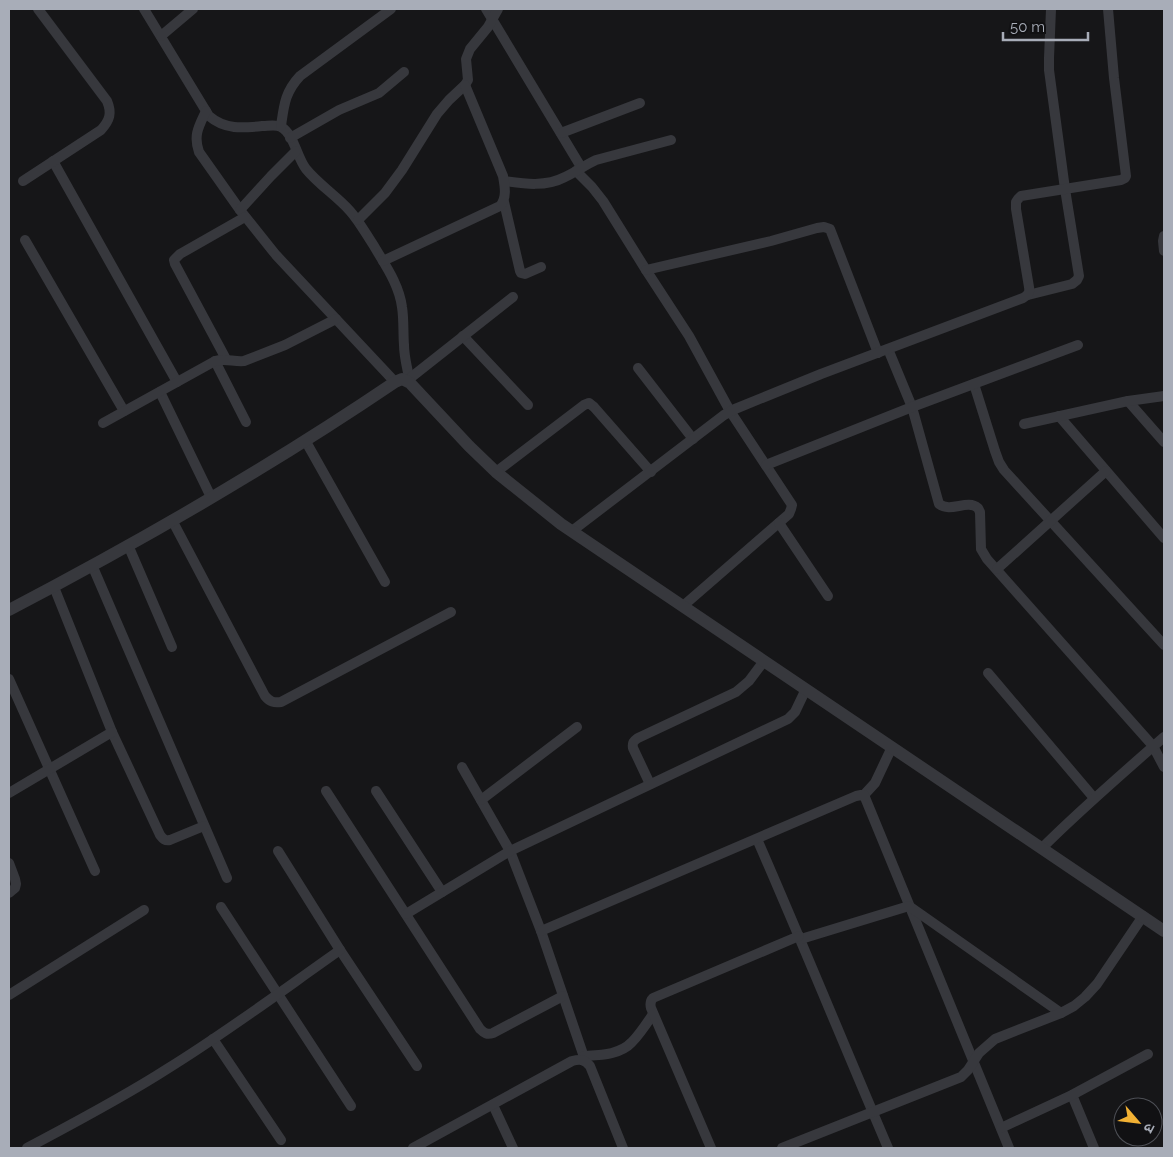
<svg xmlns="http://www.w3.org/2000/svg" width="1173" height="1157" font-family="Raleway,'Noto Sans Devanagari',sans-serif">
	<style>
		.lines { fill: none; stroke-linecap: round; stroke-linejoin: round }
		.minor { stroke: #37383d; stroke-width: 10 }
		.tertiary { stroke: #37383d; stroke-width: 12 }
	</style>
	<rect width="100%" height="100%" fill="#161618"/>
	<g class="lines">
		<g class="minor">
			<path d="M 144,9 L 209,116 C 225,130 243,128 263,126 C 268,126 276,124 281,127 C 294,134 297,158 306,169 C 319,185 337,196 350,211 C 359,221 366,234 374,246 C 385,265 399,284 402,307 C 404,320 403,332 404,345 C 404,358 408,370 410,383"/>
			<path d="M 486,9 L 581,167"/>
			<path d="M 161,36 L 193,9"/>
			<path d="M 206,111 C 199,126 193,135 199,152 L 240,210 L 276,255 L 395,382"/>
			<path d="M 281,126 C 284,105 285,92 300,76 L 391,9"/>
			<path d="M 561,133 L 640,103"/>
			<path d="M 290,138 L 339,110 L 379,93 L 404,72"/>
			<path d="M 53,161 L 177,382"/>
			<path d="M 576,171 L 592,187 L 603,201 L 646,270 L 689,336 L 730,411 L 792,505 L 791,509 L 789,514 L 683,606"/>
			<path d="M 23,181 L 101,130 C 110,120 112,113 107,101 L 38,9"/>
			<path d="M 504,181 C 525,184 546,187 565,177 C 576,172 585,165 596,160 L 671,140"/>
			<path d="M 504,202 L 520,271 L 521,273 L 525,274 L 541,267"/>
			<path d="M 240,210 L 271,176 L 296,151"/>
			<path d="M 358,220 L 385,193 L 402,170 L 437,114 L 449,100 L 465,85 L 468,80 L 466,59 L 470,49 L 488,27 L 498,9"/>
			<path d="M 1164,236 L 1163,241 L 1164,251"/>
			<path d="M 25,240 L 124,411"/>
			<path d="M 383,261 L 500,206 C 507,198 505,187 503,176 L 465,85"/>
			<path d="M 646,270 L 771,241 L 817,228 L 824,227 L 830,229 L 878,353"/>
			<path d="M 1028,295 L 1072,284 L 1077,280 L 1079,276 L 1065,189 L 1049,70 L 1049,58 L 1051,9"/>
			<path d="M 463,336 L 528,405"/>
			<path d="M 888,349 L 912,407 L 939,504 C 951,513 967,499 978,508 L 980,512 L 981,549 L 987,559 L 1153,746 L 1164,767"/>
			<path d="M 226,359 L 175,264 L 174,260 L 180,254 L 245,217"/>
			<path d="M 215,361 L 246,422"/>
			<path d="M 638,368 L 693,439"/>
			<path d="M 409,379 L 513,297"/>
			<path d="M 974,384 L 995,451 L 999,462 L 1004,470 L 1164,645"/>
			<path d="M 160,392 L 211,497"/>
			<path d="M 1128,401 L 1164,442"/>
			<path d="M 1059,416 L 1164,538"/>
			<path d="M 103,423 L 215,361 C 225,358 234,362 244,361 L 285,345 L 336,319"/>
			<path d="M 1024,424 L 1128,401 L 1164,396"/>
			<path d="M 305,440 L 385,582"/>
			<path d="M 766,465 L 912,407 L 1078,345"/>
			<path d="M 496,472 L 584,405 L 589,403 L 594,407 L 651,472"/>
			<path d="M 172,520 L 265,696 C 270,702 274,703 281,702 L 451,612"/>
			<path d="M 779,523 L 828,596"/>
			<path d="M 572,531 L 724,415 L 735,409 L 821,374 L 1023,298 C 1028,295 1030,293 1029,287 L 1016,209 L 1016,202 L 1018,199 L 1021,196 L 1121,180 L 1125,178 L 1126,176 L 1114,78 L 1108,9"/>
			<path d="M 128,545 L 172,647"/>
			<path d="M 92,565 L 227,878"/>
			<path d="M 997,569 L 1106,471"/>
			<path d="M 54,587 L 112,732 L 160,835 C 163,839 165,841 170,840 L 204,826"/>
			<path d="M 988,673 L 1094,798"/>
			<path d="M 9,679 L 95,871"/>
			<path d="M 462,767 L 510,851 L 541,931 L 585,1060"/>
			<path d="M 650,784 L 633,748 C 632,742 634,741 638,738 L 736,692 L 749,681 L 764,661"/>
			<path d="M 326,791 L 480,1029 C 484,1033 487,1035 493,1033 L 563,996"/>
			<path d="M 376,791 L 442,892"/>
			<path d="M 9,793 L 112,732"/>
			<path d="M 864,795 L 875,783 L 892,747"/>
			<path d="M 481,800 L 577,727"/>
			<path d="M 757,839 C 802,942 844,1045 888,1148"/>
			<path d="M 1042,848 C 1081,809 1123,773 1164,737"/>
			<path d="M 9,863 L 15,879 L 16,884 L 15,888 L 9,893"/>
			<path d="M 221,907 L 351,1106"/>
			<path d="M 406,914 L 510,851 L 788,719 L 795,712 L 806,689"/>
			<path d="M 541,931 L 856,796 L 861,795 L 864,795 L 1009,1148"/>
			<path d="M 801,939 L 909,906 L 1061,1013"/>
			<path d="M 340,950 L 417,1066"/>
			<path d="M 9,995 L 144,910"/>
			<path d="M 213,1039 L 281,1140"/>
			<path d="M 584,1056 C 600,1055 620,1055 632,1042 C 640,1034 647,1023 653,1014"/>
			<path d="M 1072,1095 L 1094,1148"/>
			<path d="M 493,1105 L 513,1148"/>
			<path d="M 1001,1128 L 1072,1095 L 1148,1054"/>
			<path d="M 27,1148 C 74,1123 122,1098 167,1069 C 227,1032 283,990 340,950 L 278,851"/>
			<path d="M 413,1148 L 572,1061 C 580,1059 584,1059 590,1066 L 623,1148"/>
			<path d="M 711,1148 L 651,1008 C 650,1004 650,1001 653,998 L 799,936"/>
			<path d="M 782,1148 L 961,1077 L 968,1070 L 979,1053 L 995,1039 L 1061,1013 L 1074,1006 L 1085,997 L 1097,984 L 1143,916"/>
		</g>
		<path class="tertiary" d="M 9,610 C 141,541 271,466 395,382 L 402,379 L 410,383 L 469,446 L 496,472 L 561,524 L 1164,931"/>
	</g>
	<rect width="1173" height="1157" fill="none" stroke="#a8adb8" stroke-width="20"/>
	<g transform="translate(1138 1122) rotate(118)"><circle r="24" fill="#111113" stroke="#4d4f55"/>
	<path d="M0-4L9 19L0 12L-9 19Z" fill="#f2b134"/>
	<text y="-8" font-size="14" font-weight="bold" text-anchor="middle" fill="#a8adb8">उ</text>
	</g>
	<path d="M1003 32v8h85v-8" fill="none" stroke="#a8adb8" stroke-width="2.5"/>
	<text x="1010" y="32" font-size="15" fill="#a8adb8" stroke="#111113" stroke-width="4" paint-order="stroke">50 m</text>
</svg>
